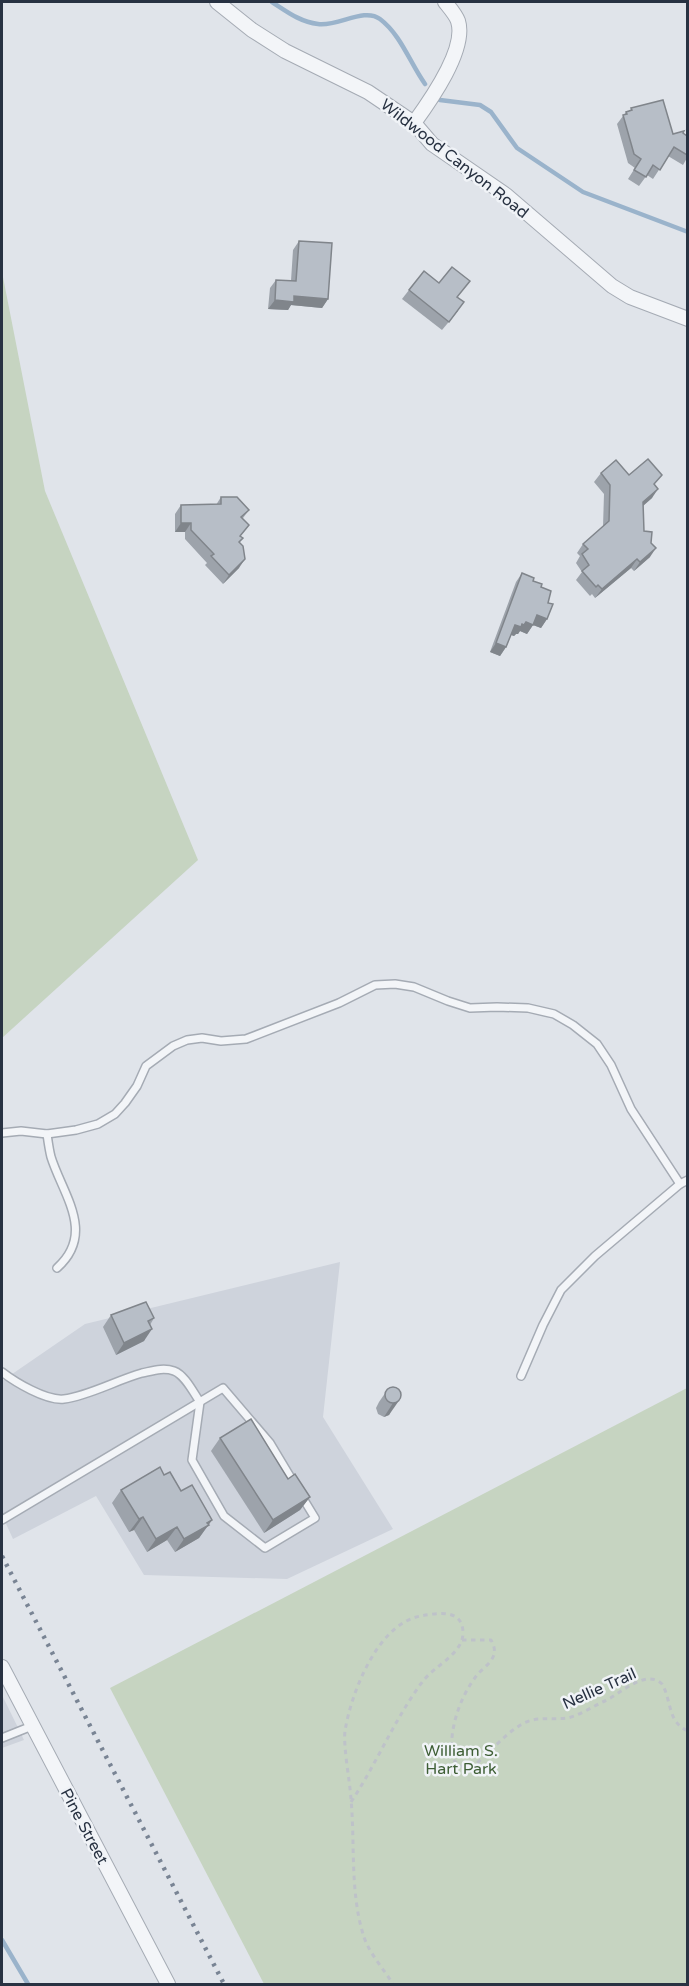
<svg xmlns="http://www.w3.org/2000/svg" width="689" height="1986" font-family="'Varela Round',sans-serif">
	<style>
		.built { fill: #ced3dc }
		.green { fill: #c6d4c1 }
		.lines { fill: none; stroke-linecap: round; stroke-linejoin: round }
		.stream { stroke: #9ab3cb; stroke-width: 4.5 }
		.lane-casing { stroke: #a5abb4; stroke-width: 10 }
		.street-casing { stroke: #a5abb4; stroke-width: 16 }
		.path { stroke: #bec2c9; stroke-width: 3; stroke-dasharray: 4.5 4.5; stroke-linecap: butt }
		.lane { stroke: #f3f5f8; stroke-width: 7 }
		.street { stroke: #f3f5f8; stroke-width: 14 }
		.rail { stroke: #798494; stroke-width: 4.5; stroke-dasharray: 3 6; stroke-linecap: butt }
		.wall { fill: #9da3ab }
		.shaded-wall { fill: #80858b }
		.building { fill: #b7bec7; stroke: #80858b; stroke-width: 1.5 }
		.labels { text-anchor: middle; stroke-width: 5; stroke-linejoin: round; paint-order: stroke }
		.street-label { font-size: 16px; fill: #283242; stroke: #f0f3f7 }
		.park-label { font-size: 16px; fill: #3e5e35; stroke: #f0f3f7 }
	</style>
	<rect width="100%" height="100%" fill="#e0e4ea"/>
	<g class="built">
		<path d="M 340,1262 L 323,1417 L 393,1529 L 287,1579 L 144,1575 L 96,1496 L 13,1539 L 2,1515 L 2,1381 L 85,1324 Z"/>
		<path d="M 2,1695 L 24,1740 L 2,1748 Z"/>
	</g>
	<g class="green">
		<path d="M 2,272 L 45,491 L 198,860 L 2,1038 Z"/>
		<path d="M 687,1388 L 687,1984 L 264,1984 L 110,1688 Z"/>
	</g>
	<g class="lines">
		<g class="stream">
			<path d="M 272,2 C 286,11 300,22 318,24 C 338,27 364,7 380,19 C 401,35 410,63 425,84"/>
			<path d="M 440,100 L 480,105 L 491,112 L 517,148 L 583,192 L 688,232"/>
			<path d="M 2,1940 L 28,1984"/>
		</g>
		<g class="lane-casing">
			<g id="lane">
				<path d="M 2,1133 L 21,1131 L 47,1134 L 76,1130 L 98,1124 L 115,1114 L 125,1103 L 137,1086 L 146,1066 L 173,1046 L 187,1040 L 202,1038 L 221,1041 L 246,1039 L 339,1003 L 375,985 L 395,984 L 414,987 L 448,1001 L 470,1008 L 497,1007 L 528,1008 L 554,1014 L 573,1025 L 597,1044 L 611,1065 L 631,1109 L 680,1184"/>
				<path d="M 47,1134 C 48,1141 49,1149 51,1157 C 63,1195 96,1233 57,1268"/>
				<path d="M 2,1372 C 15,1382 46,1401 64,1399 C 88,1396 117,1380 142,1373 C 152,1371 163,1367 174,1371 C 185,1375 193,1392 200,1402 L 192,1460 L 224,1516 L 265,1548 L 315,1518 L 301,1495"/>
				<path d="M 521,1376 L 543,1325 L 561,1290 L 595,1256 L 680,1184 L 688,1180"/>
				<path d="M 2,1520 L 223,1388 L 270,1443 L 294,1483"/>
				<path d="M 2,1738 L 32,1726"/>
			</g>
		</g>
		<g class="street-casing">
			<g id="street">
				<path d="M 217,2 L 252,30 L 285,51 L 368,92 L 414,123 L 432,144 L 506,195 L 612,286 L 630,297 L 688,319"/>
				<path d="M 414,123 C 430,101 467,49 458,21 C 456,15 449,7 445,2"/>
				<path d="M 2,1667 L 168,1984"/>
			</g>
		</g>
		<g class="path">
			<path d="M 462,1640 L 491,1640 C 494,1645 496,1652 493,1657 C 490,1664 482,1669 477,1675 C 460,1697 449,1728 452,1757 C 457,1767 467,1770 476,1764 C 491,1751 505,1734 522,1724 C 536,1716 551,1720 567,1718 C 579,1716 593,1706 605,1701 C 620,1694 646,1668 662,1684 C 672,1701 667,1722 688,1731"/>
			<path d="M 351,1802 C 377,1763 395,1718 423,1681 C 434,1666 463,1654 463,1633 C 463,1608 437,1613 421,1616 C 378,1623 351,1693 345,1731 C 343,1746 350,1782 351,1799 C 355,1843 350,1891 363,1934 C 368,1952 383,1968 393,1984"/>
		</g>
		<use href="#lane" class="lane"/>
		<use href="#street" class="street"/>
		<path class="rail" d="M 2,1556 L 224,1984"/>
	</g>
	<g class="wall">
		<path d="M 631,108 L 673,134 L 683,133 L 687,136 L 687,158 L 683,165 L 668,156 L 653,179 L 647,175 L 639,186 L 628,179 L 635,168 L 628,163 L 617,124 L 626,112 L 630,111 Z"/>
		<path d="M 299,241 L 328,299 L 322,308 L 291,305 L 288,310 L 268,309 L 270,288 L 276,280 L 291,281 L 293,250 Z"/>
		<path d="M 439,283 L 458,297 L 458,311 L 442,330 L 402,299 L 409,290 Z"/>
		<path d="M 601,473 L 629,475 L 655,485 L 652,498 L 643,506 L 644,531 L 650,557 L 634,571 L 631,568 L 595,598 L 592,594 L 590,596 L 576,580 L 582,572 L 576,563 L 580,556 L 577,553 L 583,544 L 603,527 L 604,494 L 594,482 Z"/>
		<path d="M 221,497 L 249,510 L 243,518 L 240,543 L 239,568 L 223,584 L 205,565 L 207,563 L 185,539 L 185,532 L 175,532 L 175,514 L 181,505 L 216,505 Z"/>
		<path d="M 522,573 L 541,587 L 548,603 L 547,619 L 541,628 L 533,625 L 527,634 L 520,631 L 518,634 L 516,634 L 514,636 L 511,635 L 506,647 L 500,656 L 490,652 L 516,582 Z"/>
		<path d="M 111,1315 L 154,1318 L 150,1325 L 144,1341 L 116,1355 L 103,1327 Z"/>
		<path d="M 388,1389 L 400,1390 L 389,1415 L 384,1417 L 378,1414 L 376,1408 L 379,1402 Z"/>
		<path d="M 220,1438 L 288,1479 L 310,1497 L 300,1510 L 264,1533 L 211,1451 Z"/>
		<path d="M 164,1475 L 212,1520 L 199,1538 L 175,1552 L 167,1540 L 147,1552 L 134,1530 L 129,1532 L 112,1503 L 121,1490 Z"/>
	</g>
	<g class="shaded-wall">
		<path d="M 294,296 L 328,299 L 322,308 L 291,305 L 288,310 L 268,309 L 275,300 Z"/>
		<path d="M 658,489 L 652,498 L 637,511 L 643,502 Z"/>
		<path d="M 181,523 L 191,523 L 185,532 L 175,532 Z"/>
		<path d="M 656,548 L 650,557 L 634,571 L 640,562 Z"/>
		<path d="M 245,559 L 239,568 L 223,584 L 229,575 Z"/>
		<path d="M 637,559 L 631,568 L 595,598 L 602,589 Z"/>
		<path d="M 537,615 L 547,619 L 541,628 L 533,625 L 527,634 L 520,631 L 518,634 L 516,634 L 514,636 L 509,634 L 515,625 L 522,624 Z"/>
		<path d="M 496,643 L 506,647 L 500,656 L 490,652 Z"/>
		<path d="M 152,1329 L 144,1341 L 116,1355 L 124,1343 Z"/>
		<path d="M 398,1402 L 389,1415 L 384,1417 L 393,1403 Z"/>
		<path d="M 310,1497 L 300,1510 L 264,1533 L 273,1520 Z"/>
		<path d="M 143,1517 L 134,1530 L 129,1532 L 139,1519 Z"/>
		<path d="M 212,1520 L 199,1538 L 175,1552 L 184,1539 Z"/>
		<path d="M 177,1527 L 167,1540 L 147,1552 L 156,1539 Z"/>
	</g>
	<g class="building">
		<path d="M 663,100 L 673,134 L 684,131 L 683,133 L 687,136 L 687,155 L 674,147 L 660,170 L 653,165 L 646,177 L 634,170 L 641,159 L 634,154 L 623,115 L 627,114 L 626,112 L 632,110 L 631,108 Z"/>
		<path d="M 299,241 L 332,243 L 328,299 L 294,296 L 294,302 L 275,300 L 276,280 L 296,281 Z"/>
		<path d="M 452,267 L 470,281 L 457,297 L 464,302 L 449,322 L 409,290 L 424,271 L 439,283 Z"/>
		<path d="M 648,459 L 662,475 L 654,484 L 658,489 L 643,502 L 644,531 L 652,532 L 651,543 L 656,548 L 640,562 L 637,559 L 602,589 L 598,585 L 596,587 L 582,571 L 589,565 L 582,554 L 588,549 L 583,544 L 609,521 L 610,485 L 601,473 L 616,460 L 629,475 Z"/>
		<path d="M 221,497 L 237,497 L 249,510 L 241,517 L 249,525 L 240,536 L 243,538 L 239,542 L 243,546 L 245,559 L 229,575 L 211,556 L 214,554 L 191,530 L 191,523 L 181,523 L 181,505 L 221,504 Z"/>
		<path d="M 522,573 L 534,578 L 533,581 L 542,584 L 541,587 L 551,591 L 548,603 L 553,604 L 547,619 L 537,615 L 533,625 L 526,622 L 524,625 L 522,624 L 521,627 L 515,625 L 506,647 L 496,643 Z"/>
		<path d="M 146,1302 L 154,1318 L 148,1321 L 152,1329 L 124,1343 L 111,1315 Z"/>
		<circle cx="393" cy="1395" r="8"/>
		<path d="M 251,1419 L 288,1479 L 295,1474 L 310,1497 L 273,1520 L 220,1438 Z"/>
		<path d="M 160,1467 L 164,1475 L 170,1472 L 181,1491 L 192,1485 L 212,1520 L 207,1523 L 209,1525 L 184,1539 L 177,1527 L 156,1539 L 143,1517 L 139,1519 L 121,1490 Z"/>
	</g>
	<g class="labels">
		<g class="street-label">
			<text transform="translate(455 158) rotate(38)" y="6">Wildwood Canyon Road</text>
			<text transform="translate(599 1688) rotate(-24)" y="6">Nellie Trail</text>
			<text transform="translate(85 1826) rotate(62)" y="6">Pine Street</text>
		</g>
		<g class="park-label">
			<text x="461" y="1756">William S.<tspan x="461" dy="18">Hart Park</tspan></text>
		</g>
	</g>
	<rect width="689" height="1986" fill="none" stroke="#283242" stroke-width="6"/>
</svg>
